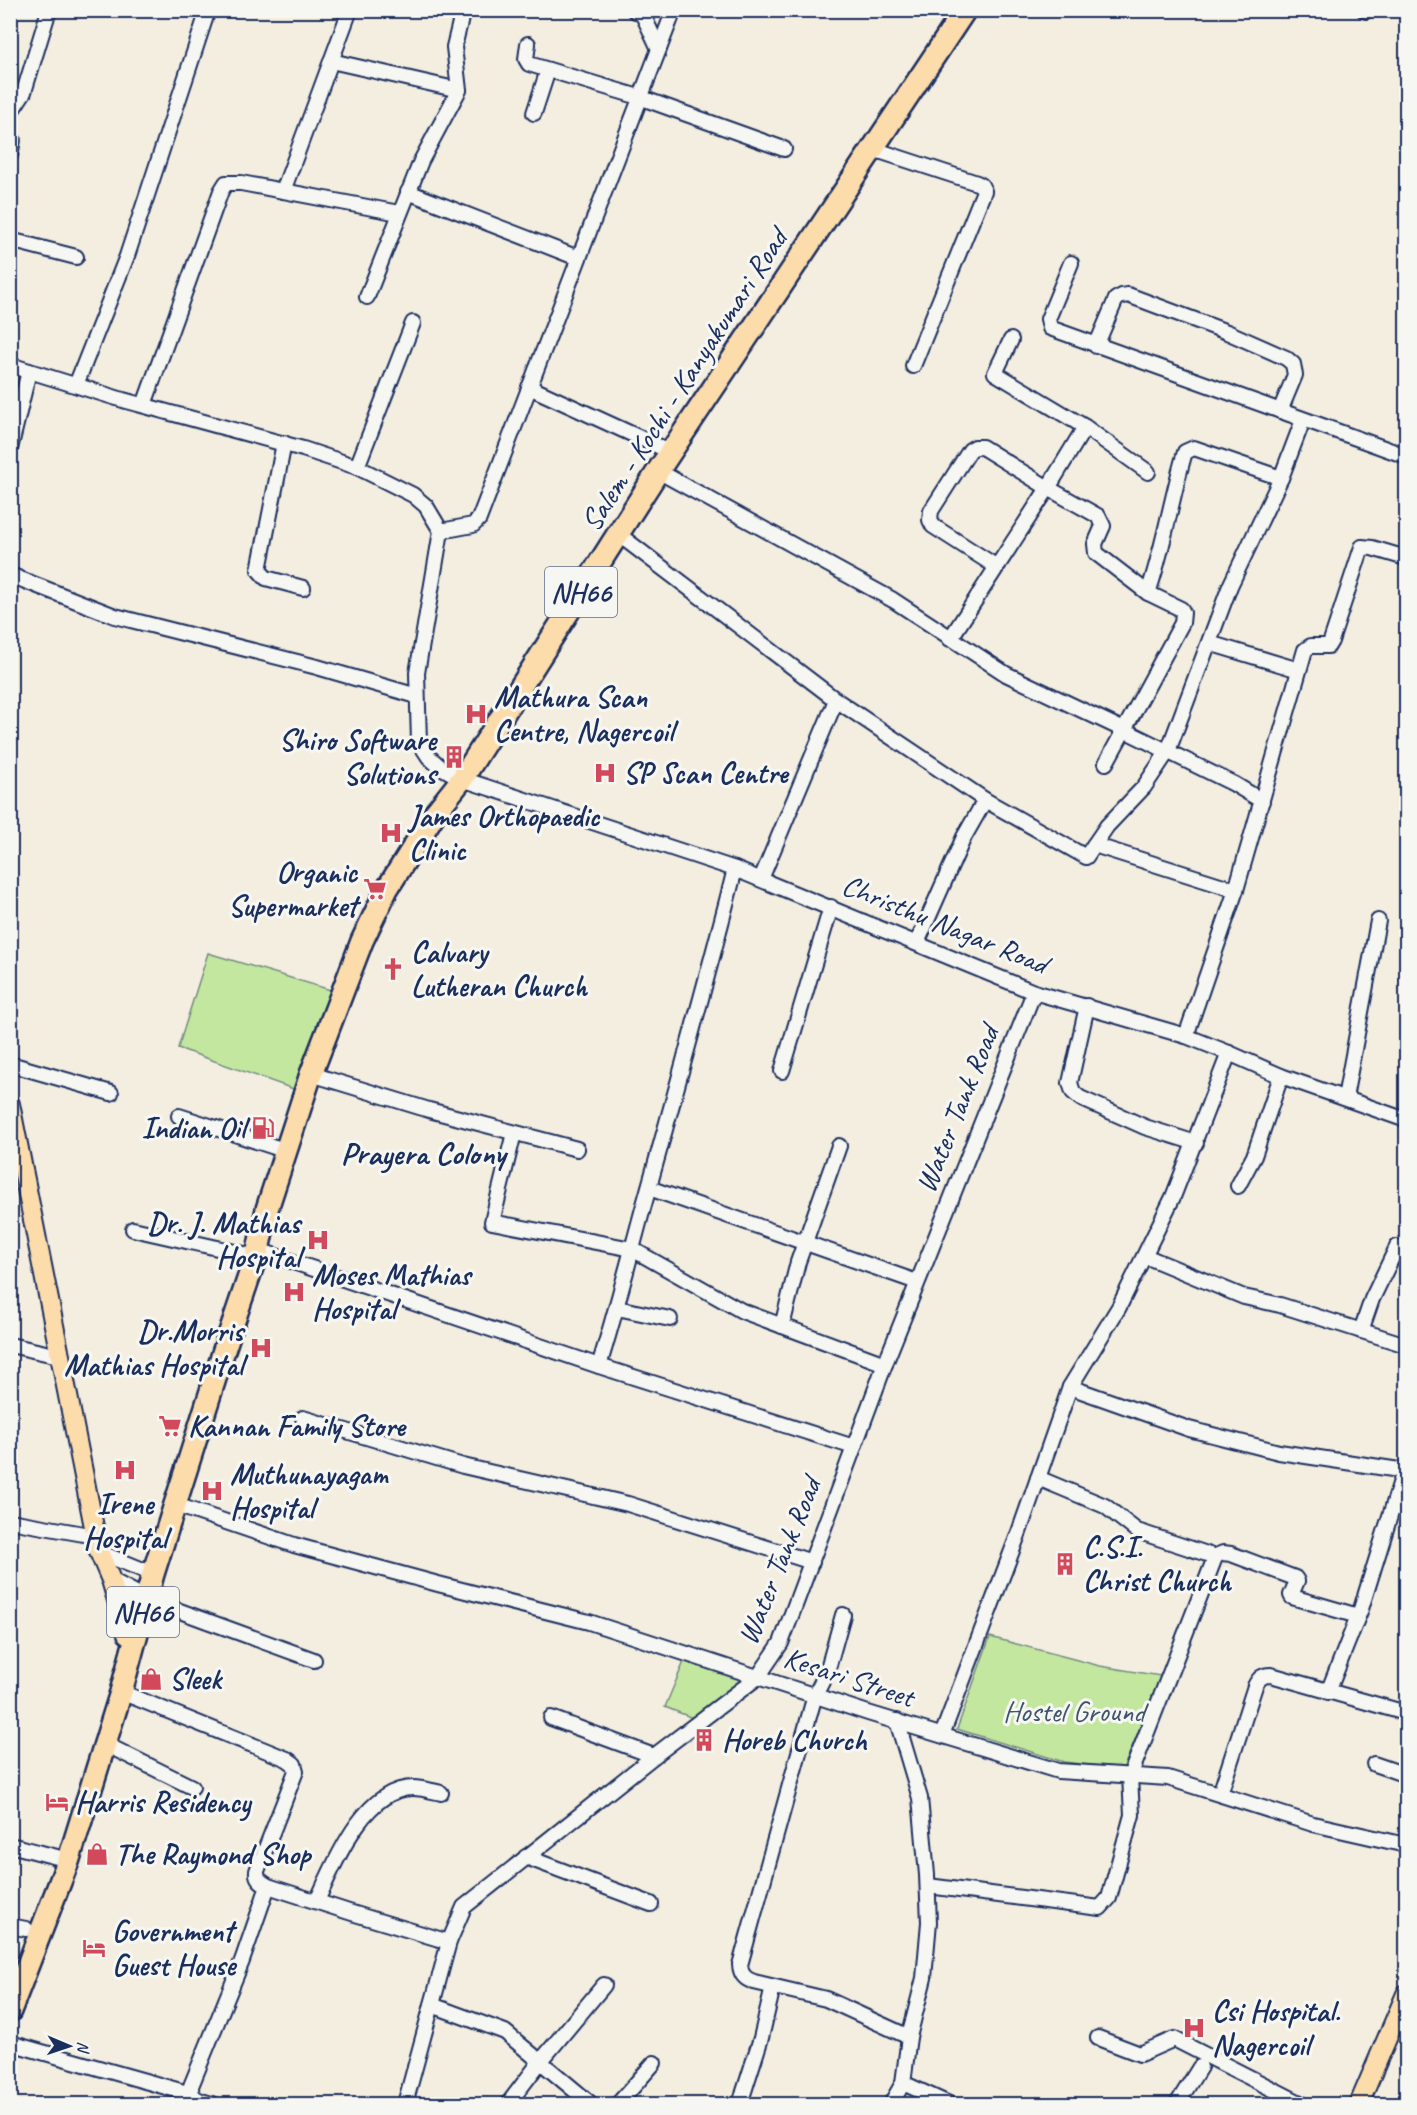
<svg xmlns="http://www.w3.org/2000/svg" width="1417" height="2115" font-family="Caveat,sans-serif">
	<style>
		.green { fill: #c4e7a0; stroke: #708b7f; stroke-width: 1.5 }
		.lines { fill: none; stroke-linecap: round; stroke-linejoin: round }
		.minor-casing { stroke: #1b2f5e; stroke-width: 18 }
		.major-casing { stroke: #1b2f5e; stroke-width: 22 }
		.highway-casing { stroke: #1b2f5e; stroke-width: 26 }
		.minor { stroke: #f6f6f2; stroke-width: 14 }
		.major { stroke: #fddcac; stroke-width: 18 }
		.highway { stroke: #fddcac; stroke-width: 21 }
		.labels { text-anchor: middle; stroke-width: 6; stroke-linejoin: round; paint-order: stroke }
		.shield { fill: #f6f6f2; stroke: #5d6b8a; stroke-width: 1.5 }
		.shield-label { font-size: 28px; font-weight: bold; fill: #1b2f5e }
		.street-label { font-size: 30px; fill: #1b2f5e; stroke: #f6f6f2 }
		.poi-label { font-size: 30px; font-weight: bold; fill: #1b2f5e; stroke: #f6f6f2; text-anchor: start }
		.park-label { font-size: 30px; fill: #3d546b; stroke: #f6f6f2 }
		.neighbourhood-label { font-size: 32px; font-weight: bold; fill: #1b2f5e; stroke: #f6f6f2 }
	</style>
	<rect width="100%" height="100%" fill="#f4eee1"/>
	<filter id="ink" filterUnits="userSpaceOnUse"><feTurbulence type="fractalNoise" baseFrequency=".0167" numOctaves="2"/><feDisplacementMap in="SourceGraphic" scale="12" xChannelSelector="R" yChannelSelector="G"/><feConvolveMatrix kernelMatrix="1 2 1 2 8 2 1 2 1" color-interpolation-filters="sRGB"/></filter>
	<g filter="url(#ink)">
		<g class="green">
			<path d="M 208,953 L 334,991 L 299,1091 L 178,1048 Z"/>
			<path d="M 990,1637 L 1100,1666 L 1161,1676 L 1123,1769 L 1064,1762 L 957,1729 Z"/>
			<path d="M 686,1657 L 754,1677 L 695,1719 L 665,1707 Z"/>
		</g>
		<g class="lines">
			<g class="minor-casing">
				<g id="minor">
					<path d="M 634,10 L 643,15 L 659,49"/>
					<path d="M 1364,10 L 1366,11"/>
					<path d="M 528,44 L 526,59 L 529,64 L 639,97 L 784,149"/>
					<path d="M 331,61 L 459,90"/>
					<path d="M 10,113 L 24,92 L 49,10"/>
					<path d="M 534,113 L 548,70"/>
					<path d="M 10,135 L 13,140 L 10,156"/>
					<path d="M 873,149 L 977,183 L 981,185 L 984,191 L 913,366"/>
					<path d="M 283,191 L 350,10"/>
					<path d="M 408,192 L 578,258"/>
					<path d="M 10,240 L 76,257"/>
					<path d="M 1071,263 L 1048,319 L 1050,328 L 1406,456"/>
					<path d="M 367,297 L 421,161 L 459,90 L 454,47 L 463,10"/>
					<path d="M 1011,340 L 995,373 L 1085,427"/>
					<path d="M 1096,346 L 1116,299 L 1122,296 L 1128,295 L 1227,332 L 1286,358 L 1293,364 L 1295,375 L 1280,411"/>
					<path d="M 10,365 L 123,400 L 303,449 L 357,467 L 413,495 L 426,506 L 441,531 L 417,673 L 419,742 L 429,757 L 439,766 L 462,779 L 735,869 L 1034,992 L 1186,1036 L 1229,1053 L 1281,1076 L 1406,1120"/>
					<path d="M 76,385 L 127,256 L 208,10"/>
					<path d="M 529,387 L 671,452"/>
					<path d="M 144,405 L 221,191 L 226,183 L 241,183 L 399,213"/>
					<path d="M 284,443 L 259,570 L 266,578 L 303,588"/>
					<path d="M 10,449 L 29,371"/>
					<path d="M 357,467 L 413,323"/>
					<path d="M 658,471 L 893,600 L 1006,674 L 1124,730 L 1106,763"/>
					<path d="M 441,531 L 473,525 L 479,519 L 674,10"/>
					<path d="M 618,534 L 836,700 L 985,800"/>
					<path d="M 997,567 L 933,526 L 930,520 L 931,511 L 970,450 L 975,447 L 982,447 L 1048,488 L 1098,516 L 1103,526 L 1095,544 L 1096,553 L 1148,593 L 1181,609 L 1183,613 L 1182,623 L 1124,730 L 1234,784 L 1262,801"/>
					<path d="M 10,575 L 115,616 L 317,667 L 417,696"/>
					<path d="M 1148,593 C 1164,547 1171,499 1185,452 L 1194,448 L 1281,478"/>
					<path d="M 950,639 L 1048,488 L 1085,427 L 1148,472"/>
					<path d="M 1209,643 L 1299,670"/>
					<path d="M 761,879 L 836,700"/>
					<path d="M 1236,890 L 1094,845 L 1107,826 L 1144,787 L 1168,751 L 1230,586 L 1281,478 L 1303,420"/>
					<path d="M 917,943 L 964,837 L 985,800 L 1086,857 L 1094,845"/>
					<path d="M 1087,1006 L 1070,1083 L 1073,1092 L 1080,1098 L 1145,1127 L 1196,1143"/>
					<path d="M 1186,1036 L 1236,890 L 1305,650 L 1311,646 L 1328,646 L 1331,641 L 1362,547 L 1372,548 L 1406,558"/>
					<path d="M 10,1064 L 111,1093"/>
					<path d="M 782,1071 L 831,907"/>
					<path d="M 311,1074 L 429,1110 L 577,1149"/>
					<path d="M 1345,1098 L 1378,921"/>
					<path d="M 179,1116 L 287,1151"/>
					<path d="M 514,1133 L 492,1222 L 632,1249 L 742,1311 L 885,1364"/>
					<path d="M 1238,1186 L 1254,1156 L 1281,1076"/>
					<path d="M 649,1188 L 917,1282"/>
					<path d="M 133,1229 L 244,1254"/>
					<path d="M 258,1250 L 599,1366 L 854,1447"/>
					<path d="M 1145,1256 L 1244,1297 L 1280,1305 L 1406,1345"/>
					<path d="M 617,1308 L 670,1319"/>
					<path d="M 782,1326 L 798,1262 L 839,1146"/>
					<path d="M 1361,1331 L 1372,1299 L 1397,1247 L 1406,1251"/>
					<path d="M 10,1345 L 59,1356"/>
					<path d="M 599,1366 C 615,1315 628,1264 642,1212 C 674,1098 706,984 735,869"/>
					<path d="M 1070,1387 L 1189,1429 L 1279,1452 L 1406,1471"/>
					<path d="M 303,1418 L 463,1466 L 628,1504 L 812,1562"/>
					<path d="M 176,1505 L 294,1545 L 438,1584 L 589,1622 L 868,1713 L 1058,1771 L 1168,1778 L 1313,1824 L 1406,1845"/>
					<path d="M 10,1521 L 95,1536"/>
					<path d="M 99,1552 L 153,1574"/>
					<path d="M 1213,1557 L 1223,1553 L 1231,1554 L 1295,1578 L 1297,1581 L 1291,1595 L 1292,1597 L 1358,1616"/>
					<path d="M 111,1580 L 147,1599 L 314,1660"/>
					<path d="M 843,1615 L 827,1672 L 815,1695 L 740,1965 C 741,1975 745,1979 754,1982 L 826,1999 L 909,2037"/>
					<path d="M 121,1692 L 287,1759 L 294,1764 L 296,1771 L 257,1871 C 256,1879 262,1882 268,1886 L 352,1913 L 449,1942"/>
					<path d="M 1328,1692 L 1361,1609 L 1404,1471"/>
					<path d="M 551,1718 L 654,1756"/>
					<path d="M 942,1735 L 1018,1535 L 1070,1387 L 1119,1307 L 1173,1197 L 1229,1053"/>
					<path d="M 105,1744 L 192,1787"/>
					<path d="M 1374,1764 L 1406,1775"/>
					<path d="M 1220,1794 L 1255,1686 C 1259,1678 1262,1675 1271,1675 L 1406,1713"/>
					<path d="M 10,1845 L 57,1857"/>
					<path d="M 526,1857 L 651,1904"/>
					<path d="M 928,1886 L 1100,1908 L 1109,1898 L 1132,1815 L 1130,1776 L 1214,1560 L 1210,1555 L 1137,1531 L 1105,1506 L 1038,1478"/>
					<path d="M 317,1901 C 334,1864 364,1788 413,1788 C 422,1788 432,1791 441,1793"/>
					<path d="M 10,1926 L 26,1929"/>
					<path d="M 432,2005 L 505,2032 L 591,2104"/>
					<path d="M 1098,2038 L 1140,2054 L 1174,2039 L 1302,2104"/>
					<path d="M 10,2043 L 191,2094"/>
					<path d="M 903,2083 L 949,2104"/>
					<path d="M 212,2104 C 202,2101 190,2100 191,2086 L 242,1961 L 268,1886"/>
					<path d="M 405,2104 L 449,1942 L 464,1907 L 654,1756 L 758,1677 L 781,1643 L 885,1364 L 1034,992"/>
					<path d="M 508,2104 L 540,2062 L 604,1985"/>
					<path d="M 618,2104 L 654,2063"/>
					<path d="M 740,2104 L 761,2038 L 773,1987"/>
					<path d="M 891,2104 L 903,2083 L 909,2037 L 924,1978 L 929,1922 L 927,1875 L 920,1798 L 897,1721"/>
					<path d="M 1177,2104 L 1200,2067"/>
				</g>
			</g>
			<g class="major-casing">
				<g id="major">
					<path d="M 10,1104 L 99,1552 L 111,1580 L 127,1634 L 136,1638"/>
					<path d="M 1359,2104 L 1406,1994"/>
				</g>
			</g>
			<g class="highway-casing">
				<path id="highway" d="M 10,2011 L 69,1859 L 121,1692 L 153,1574 L 224,1350 L 258,1250 L 267,1209 L 311,1074 L 362,941 L 387,889 L 435,813 L 462,779 L 658,471 L 965,10"/>
			</g>
			<use href="#minor" class="minor"/>
			<use href="#major" class="major"/>
			<use href="#highway" class="highway"/>
		</g>
	</g>
	<defs>
		<g id="hospital-bare" transform="scale(1.8)"><path d="M-5-5h3v3.5h4V-5h3V5h-3V1.5h-4V5h-3Z" fill="#d1495b" stroke="#f6f6f2" stroke-width="2.5" paint-order="stroke"/></g>
		<g id="building-bare" transform="scale(1.8)"><path d="M-4-6H4V6H1V3H-1V6H-4ZM-2.5-4.3h1.7v1.8h-1.7ZM.8-4.3h1.7v1.8H.8ZM-2.5-1h1.7V.8h-1.7ZM.8-1h1.7V.8H.8Z" fill="#d1495b" stroke="#f6f6f2" stroke-width="2.5" paint-order="stroke"/></g>
		<g id="supermarket-bare" transform="scale(1.8)"><path d="M-6-5.5h2.5l.6 2H6L4.5 2H-2.5L-4.4-4H-6ZM-1.5 3.2a1.3 1.3 0 1 0 .1 0ZM3 3.2a1.3 1.3 0 1 0 .1 0Z" fill="#d1495b" stroke="#f6f6f2" stroke-width="2.5" paint-order="stroke"/></g>
		<g id="church-bare" transform="scale(1.8)"><path d="M-1.2-6h2.4v3.5h3.3v2.4h-3.3V6h-2.4V-.1h-3.3v-2.4h3.3Z" fill="#d1495b" stroke="#f6f6f2" stroke-width="2.5" paint-order="stroke"/></g>
		<g id="fuel-bare" transform="scale(1.8)"><path d="M-5.5-6h7V0h2V4h1.3V-2.5L3-4.5l.8-.8L6-3V5H2.5V1h-1V6h-7ZM-4.2-4.7v3.2H.2V-4.7Z" fill="#d1495b" stroke="#f6f6f2" stroke-width="2.5" paint-order="stroke"/></g>
		<g id="shop-bare" transform="scale(1.8)"><path d="M-5-2.5h2.3a2.7 3.5 0 0 1 5.4 0H5L5.5 6h-11ZM-1.5-2.5h3a1.5 2.3 0 0 0-3 0Z" fill="#d1495b" stroke="#f6f6f2" stroke-width="2.5" paint-order="stroke"/></g>
		<g id="hotel-bare" transform="scale(1.8)"><path d="M-6-4.5h1.5V1H6V5H4.5V3h-9V5H-6ZM-4 0a1.8 1.8 0 1 1 3.6 0ZM.5 0V-2.5h3Q6-2.5 6 0Z" fill="#d1495b" stroke="#f6f6f2" stroke-width="2.5" paint-order="stroke"/></g>
	</defs>
	<g fill-rule="evenodd">
		<use href="#hospital-bare" x="476" y="714"/>
		<use href="#building-bare" x="454" y="757"/>
		<use href="#hospital-bare" x="605" y="773"/>
		<use href="#hospital-bare" x="391" y="833"/>
		<use href="#supermarket-bare" x="375" y="889"/>
		<use href="#church-bare" x="393" y="969"/>
		<use href="#fuel-bare" x="263" y="1128"/>
		<use href="#hospital-bare" x="318" y="1240"/>
		<use href="#hospital-bare" x="294" y="1292"/>
		<use href="#hospital-bare" x="261" y="1348"/>
		<use href="#supermarket-bare" x="170" y="1426"/>
		<use href="#hospital-bare" x="125" y="1470"/>
		<use href="#hospital-bare" x="212" y="1491"/>
		<use href="#building-bare" x="1065" y="1564"/>
		<use href="#shop-bare" x="151" y="1679"/>
		<use href="#building-bare" x="704" y="1740"/>
		<use href="#hotel-bare" x="57" y="1802"/>
		<use href="#shop-bare" x="97" y="1854"/>
		<use href="#hotel-bare" x="94" y="1948"/>
		<use href="#hospital-bare" x="1194" y="2028"/>
	</g>
	<g class="labels">
		<g class="shield">
			<rect x="545" y="567" width="72" height="50" rx="4.5"/>
			<rect x="107" y="1587" width="72" height="50" rx="4.5"/>
		</g>
		<g class="shield-label">
			<text x="581" y="602">NH66</text>
			<text x="143" y="1622">NH66</text>
		</g>
		<g class="street-label">
			<text transform="translate(684 380) rotate(-57)" y="10">Salem - Kochi - Kanyakumari Road</text>
			<text transform="translate(945 924) rotate(22)" y="10">Christhu Nagar Road</text>
			<text transform="translate(957 1109) rotate(-68)" y="10">Water Tank Road</text>
			<text transform="translate(779 1561) rotate(-68)" y="10">Water Tank Road</text>
			<text transform="translate(849 1677) rotate(18)" y="10">Kesari Street</text>
		</g>
		<g class="poi-label">
			<text x="494" y="707">Mathura Scan<tspan x="494" dy="34">Centre, Nagercoil</tspan></text>
			<text x="436" y="750" text-anchor="end">Shiro Software<tspan x="436" dy="34">Solutions</tspan></text>
			<text x="623" y="783">SP Scan Centre</text>
			<text x="409" y="826">James Orthopaedic<tspan x="409" dy="34">Clinic</tspan></text>
			<text x="357" y="882" text-anchor="end">Organic<tspan x="357" dy="34">Supermarket</tspan></text>
			<text x="411" y="962">Calvary<tspan x="411" dy="34">Lutheran Church</tspan></text>
			<text x="245" y="1138" text-anchor="end">Indian Oil</text>
			<text x="300" y="1233" text-anchor="end">Dr. J. Mathias<tspan x="300" dy="34">Hospital</tspan></text>
			<text x="312" y="1285">Moses Mathias<tspan x="312" dy="34">Hospital</tspan></text>
			<text x="243" y="1341" text-anchor="end">Dr.Morris<tspan x="243" dy="34">Mathias Hospital</tspan></text>
			<text x="188" y="1436">Kannan Family Store</text>
			<text x="230" y="1484">Muthunayagam<tspan x="230" dy="34">Hospital</tspan></text>
			<text x="125" y="1514" text-anchor="middle">Irene<tspan x="125" dy="34">Hospital</tspan></text>
			<text x="1083" y="1557">C.S.I.<tspan x="1083" dy="34">Christ Church</tspan></text>
			<text x="169" y="1689">Sleek</text>
			<text x="722" y="1750">Horeb Church</text>
			<text x="75" y="1812">Harris Residency</text>
			<text x="115" y="1864">The Raymond Shop</text>
			<text x="112" y="1941">Government<tspan x="112" dy="34">Guest House</tspan></text>
			<text x="1212" y="2021">Csi Hospital.<tspan x="1212" dy="34">Nagercoil</tspan></text>
		</g>
		<g class="park-label">
			<text x="1074" y="1721">Hostel Ground</text>
		</g>
		<g class="neighbourhood-label">
			<text x="423" y="1164">Prayera Colony</text>
		</g>
	</g>
	<rect width="1417" height="2115" fill="none" stroke="#f6f6f2" stroke-width="36"/>
	<rect x="18" y="18" width="1381" height="2079" fill="none" stroke="#1b2f5e" stroke-width="2" filter="url(#ink)"/>
	<g transform="translate(69 2046) rotate(92)" stroke="#f6f6f2" stroke-width="4.5" paint-order="stroke">
	<path d="M0-4.5L10 22L0 15L-10 22Z" fill="#1b2f5e"/>
	<text y="-9" font-size="16" font-weight="bold" text-anchor="middle" fill="#1b2f5e">N</text>
	</g>
</svg>
